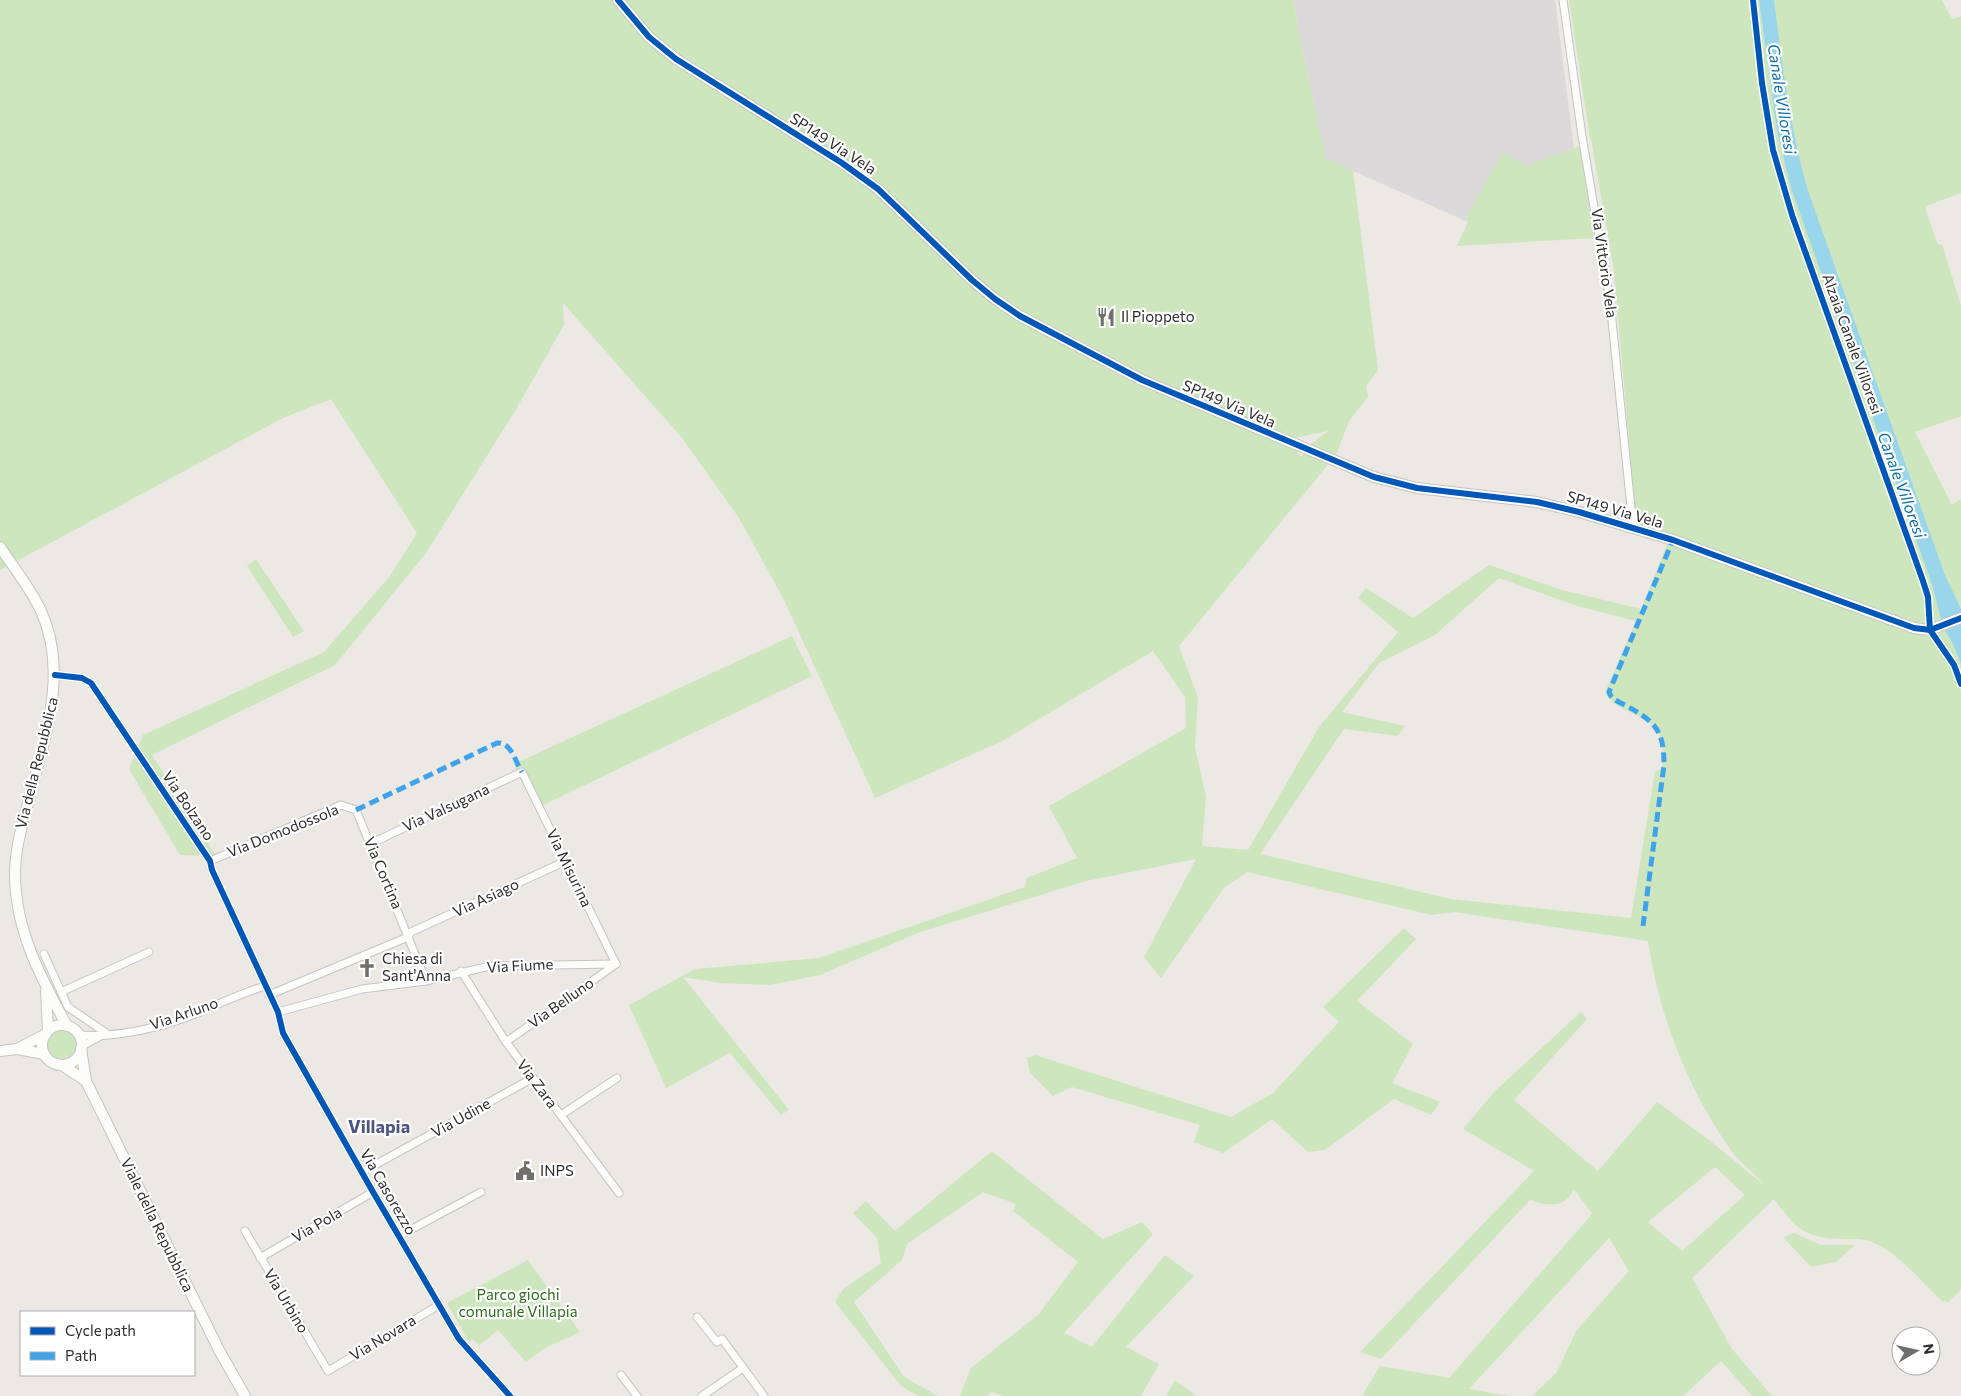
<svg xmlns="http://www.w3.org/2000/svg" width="1961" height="1396" font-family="Commissioner,sans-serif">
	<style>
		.industrial { fill: #dcd9db }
		.green { fill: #cee6be; fill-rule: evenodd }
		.water { fill: #99d6ec }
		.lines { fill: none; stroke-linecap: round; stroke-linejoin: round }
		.street-casing { stroke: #c5c4c5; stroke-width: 9 }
		.secondary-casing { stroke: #c5c4c5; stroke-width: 12 }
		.street { stroke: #fcfcfb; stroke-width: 7 }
		.secondary { stroke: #fcfcfb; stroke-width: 10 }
		.quiet { stroke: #3ea3eb; stroke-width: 5; stroke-dasharray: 10 5; stroke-linecap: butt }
		.cycleway-casing { stroke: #fff; stroke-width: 9 }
		.cycleway { stroke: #0057b8; stroke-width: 6 }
		.labels { text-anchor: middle; stroke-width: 4.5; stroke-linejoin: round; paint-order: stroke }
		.street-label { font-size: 15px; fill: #2e2e2e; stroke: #fff }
		.poi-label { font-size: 15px; fill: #2e2e2e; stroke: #fff; text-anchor: start }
		.park-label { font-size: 15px; fill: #2c6e1b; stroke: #fff }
		.water-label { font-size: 16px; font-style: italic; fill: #0d6fa3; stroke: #fff }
		.quarter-label { font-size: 18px; font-weight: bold; fill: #4d5680; stroke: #fff }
	</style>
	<rect width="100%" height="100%" fill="#ece8e4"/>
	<path class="industrial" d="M 1294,0 L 1555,0 L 1574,148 L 1526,166 L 1465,220 L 1468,222 L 1326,159 L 1298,29 Z"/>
	<g class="green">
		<path d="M 0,0 L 1294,0 L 1298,29 L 1326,159 L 1353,170 L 1378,370 L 1366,386 L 1368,397 L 1349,421 L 1336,455 L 1179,646 L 1198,698 L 1195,747 L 1206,797 L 1202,846 L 1248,850 L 1319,727 L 1398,632 L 1358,598 L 1366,588 L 1413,618 L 1489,565 L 1562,590 L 1641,609 L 1668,542 L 1637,533 L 1614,272 L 1591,139 L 1590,139 L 1569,0 L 1942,0 L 1952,19 L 1961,16 L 1961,193 L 1926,206 L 1926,211 L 1938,245 L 1942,244 L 1961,306 L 1961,416 L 1915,432 L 1952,505 L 1961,499 L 1961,1289 L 1949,1302 L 1942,1301 C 1921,1282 1899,1253 1872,1242 C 1863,1238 1852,1239 1842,1239 C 1803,1238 1796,1228 1774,1199 L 1692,1278 L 1732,1349 L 1772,1396 L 1752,1396 L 1721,1361 L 1683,1396 L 1532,1396 L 1557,1372 L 1576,1331 L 1629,1271 L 1609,1238 L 1469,1389 L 1510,1396 L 1362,1396 L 1380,1366 L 1449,1378 L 1592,1214 L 1574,1189 C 1565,1209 1548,1206 1530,1200 L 1381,1359 L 1360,1352 L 1534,1171 L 1463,1129 L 1495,1091 L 1581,1012 L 1587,1019 L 1514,1100 L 1598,1171 L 1657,1102 L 1709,1140 L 1764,1185 C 1754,1172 1739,1162 1730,1149 C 1687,1087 1659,1016 1648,941 L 1454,912 L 1432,915 L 1247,872 L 1224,888 L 1161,978 L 1144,957 L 1196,859 L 1086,881 L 920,932 L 820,975 L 770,985 L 720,983 L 683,977 L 789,1110 L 781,1115 L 730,1053 L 666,1088 L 629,1005 L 695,969 L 819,958 L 1025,887 L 1027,878 L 1077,858 L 1049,806 L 1186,728 L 1185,697 L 1153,651 L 1002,741 L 875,798 L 783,598 L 739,518 L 682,438 L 563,303 L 564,325 L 515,411 L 426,553 L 335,665 L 152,755 L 216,856 L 180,855 L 129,769 L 143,735 L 324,652 L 390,576 L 417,533 L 331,399 L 283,418 L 0,570 ZM 1328,431 L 1311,444 L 1302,456 L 1298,454 L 1293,438 ZM 1499,578 L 1577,606 L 1636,621 L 1605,692 C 1614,715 1654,711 1662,741 C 1664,749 1662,760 1662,769 L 1655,771 L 1631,918 L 1451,899 L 1260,854 L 1344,729 L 1398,736 L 1405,726 L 1342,712 L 1379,663 L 1435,635 ZM 1715,1167 L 1745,1195 L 1682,1251 L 1648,1222 Z"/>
		<path d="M 1580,146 L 1594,238 L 1457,246 L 1468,222 L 1465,219 L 1503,152 L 1526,166 Z"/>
		<path d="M 256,559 L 304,631 L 293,637 L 247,566 Z"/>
		<path d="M 792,636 L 812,676 L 539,807 L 523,773 L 518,774 L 514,764 Z"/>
		<path d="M 1404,928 L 1416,939 L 1357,1001 L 1413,1044 L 1392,1083 L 1440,1102 L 1431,1115 L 1394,1099 L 1325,1150 L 1308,1152 L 1272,1119 L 1223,1153 L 1194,1142 L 1200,1125 L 1072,1087 L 1053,1096 L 1030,1073 L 1027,1058 L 1035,1055 L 1231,1117 L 1273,1093 L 1339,1022 L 1323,1007 Z"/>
		<circle cx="62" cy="1045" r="17"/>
		<path d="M 992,1151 L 1103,1239 L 1142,1222 L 1153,1234 L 1064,1333 L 1092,1347 L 1165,1255 L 1194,1276 L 1126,1347 L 1159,1364 L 1141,1396 L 1004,1396 L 991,1392 L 988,1396 L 960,1396 L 971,1368 L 1038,1315 L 1078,1262 L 1013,1211 L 1016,1204 L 983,1192 L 907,1244 L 902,1260 L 854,1302 L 904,1377 L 938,1396 L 918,1396 L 901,1386 L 835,1302 L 843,1289 L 881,1263 L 877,1238 L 853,1213 L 866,1201 L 895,1231 Z"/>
		<path d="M 1794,1233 L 1821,1245 L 1855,1245 L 1836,1262 L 1811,1267 L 1783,1237 Z"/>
		<path d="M 528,1260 L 580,1332 L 545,1348 L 526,1362 L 498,1330 L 479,1346 L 473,1339 L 469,1342 L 447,1303 Z"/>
		<path d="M 1175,1380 L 1195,1395 L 1195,1396 L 1166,1396 Z"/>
	</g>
	<path class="water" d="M 1759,0 L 1774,0 C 1782,65 1790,128 1808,191 L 1945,575 L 1961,609 L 1961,664 L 1953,644 L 1943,627 L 1932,584 L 1791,188 L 1777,130 Z"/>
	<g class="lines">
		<g class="street-casing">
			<g id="street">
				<path d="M 1563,0 L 1582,136 L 1610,301 L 1633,527"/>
				<path d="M 55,675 L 82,678 L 91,683 L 210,861 L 212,870 L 278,1012 L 283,1033 L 373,1192 L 459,1339 L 510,1396"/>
				<path d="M 370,844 L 522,772 L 616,964"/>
				<path d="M 210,861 L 341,805 L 356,810 L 408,937"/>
				<path d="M 408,937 L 411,932 L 566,861"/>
				<path d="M 44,954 L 68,1007 L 109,1035"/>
				<path d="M 461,971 L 506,1042 L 619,1193"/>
				<path d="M 426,981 L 490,966 L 616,964"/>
				<path d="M 61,992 L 149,952"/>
				<path d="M 269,995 L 408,937 L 426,981 L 362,989 L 278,1012"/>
				<path d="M 79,1035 C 118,1038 164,1027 200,1012 C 222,1002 242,993 265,986"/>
				<path d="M 506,1042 L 616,964"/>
				<path d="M 82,1046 L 99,1037"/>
				<path d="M 561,1115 L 617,1078"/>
				<path d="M 362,1172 L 533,1078"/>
				<path d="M 245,1231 L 328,1371 L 439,1305"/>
				<path d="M 399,1236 L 481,1192"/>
				<path d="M 260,1258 L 373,1192"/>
				<path d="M 697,1317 L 717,1342 L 722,1339 L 764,1396"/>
				<path d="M 621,1375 L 637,1396"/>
				<path d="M 702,1396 L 743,1368"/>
			</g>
		</g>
		<g class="secondary-casing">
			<g id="secondary">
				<path d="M 618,0 L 649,37 L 676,59 L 842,163 L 878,189 L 972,280 L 995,299 L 1020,316 L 1142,380 L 1374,477 L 1417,488 L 1537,502 L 1579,512 L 1673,540 L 1914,628 L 1930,630 L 1961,618"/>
				<path d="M 0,547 C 14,568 31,589 41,611 C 68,671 46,733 31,792 C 24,819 15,846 15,874 C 15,930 41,978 67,1026"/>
				<path d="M 46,991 L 48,1030"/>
				<circle cx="62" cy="1045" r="20"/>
				<path d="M 17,1049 L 46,1034"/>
				<path d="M 81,1049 L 86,1081 L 219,1350 L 245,1396"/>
				<path d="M 0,1051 L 17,1049 L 44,1054"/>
				<path d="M 62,1065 L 86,1081"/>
			</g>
		</g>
		<use href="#street" class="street"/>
		<use href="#secondary" class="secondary"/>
		<g class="quiet">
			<path d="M 356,810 L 497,743 C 512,742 515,762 522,772"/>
			<path d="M 1643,926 L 1664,765 C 1664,728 1654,721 1623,704 C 1617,701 1611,699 1609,692 L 1673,540"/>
		</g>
		<g class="cycleway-casing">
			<g id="cycleway">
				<path d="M 618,0 L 649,37 L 676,59 L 842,163 L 878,189 L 972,280 L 995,299 L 1020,316 L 1142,380 L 1374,477 L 1417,488 L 1537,502 L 1579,512 L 1673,540 L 1914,628 L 1930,630 L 1961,618"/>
				<path d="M 1753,0 L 1762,83 L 1773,150 L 1792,215 L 1923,581 L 1928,597 L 1930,630 L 1954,665 L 1961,684"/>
				<path d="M 55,675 L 82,678 L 91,683 L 210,861 L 212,870 L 278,1012 L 283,1033 L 373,1192 L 459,1339 L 510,1396"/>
			</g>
		</g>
		<use href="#cycleway" class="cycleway"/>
	</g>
	<defs>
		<g id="restaurant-bare" transform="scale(1.5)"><path d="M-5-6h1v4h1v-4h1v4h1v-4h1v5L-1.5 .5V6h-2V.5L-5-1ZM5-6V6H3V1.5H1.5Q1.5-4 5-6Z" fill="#706f6e" stroke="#fff" stroke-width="2.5" paint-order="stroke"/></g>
		<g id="church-bare" transform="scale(1.5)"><path d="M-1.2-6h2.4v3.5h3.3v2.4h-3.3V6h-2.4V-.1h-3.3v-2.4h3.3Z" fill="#706f6e" stroke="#fff" stroke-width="2.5" paint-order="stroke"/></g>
		<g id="civic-bare" transform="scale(1.5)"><path d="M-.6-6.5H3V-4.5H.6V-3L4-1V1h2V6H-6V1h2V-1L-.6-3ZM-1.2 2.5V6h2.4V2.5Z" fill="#706f6e" stroke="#fff" stroke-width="2.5" paint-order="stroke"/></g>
	</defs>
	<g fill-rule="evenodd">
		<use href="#restaurant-bare" x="1106" y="317"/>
		<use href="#church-bare" x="367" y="968"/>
		<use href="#civic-bare" x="525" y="1171"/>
	</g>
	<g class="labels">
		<g class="street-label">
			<text transform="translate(833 144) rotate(33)" y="5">SP149 Via Vela</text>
			<text transform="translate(1604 263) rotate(82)" y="5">Via Vittorio Vela</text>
			<text transform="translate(1852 344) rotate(70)" y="5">Alzaia Canale Villoresi</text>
			<text transform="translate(1229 404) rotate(23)" y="5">SP149 Via Vela</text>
			<text transform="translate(1615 510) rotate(16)" y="5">SP149 Via Vela</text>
			<text transform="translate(37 763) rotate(-76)" y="5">Via della Repubblica</text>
			<text transform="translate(188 806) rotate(56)" y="5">Via Bolzano</text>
			<text transform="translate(446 808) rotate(-25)" y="5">Via Valsugana</text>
			<text transform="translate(283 831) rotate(-22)" y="5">Via Domodossola</text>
			<text transform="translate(569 868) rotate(64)" y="5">Via Misurina</text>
			<text transform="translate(383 873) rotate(67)" y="5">Via Cortina</text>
			<text transform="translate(486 898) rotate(-25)" y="5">Via Asiago</text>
			<text transform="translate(520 966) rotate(-3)" y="5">Via Fiume</text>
			<text transform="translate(561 1003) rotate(-35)" y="5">Via Belluno</text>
			<text transform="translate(184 1014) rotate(-19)" y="5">Via Arluno</text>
			<text transform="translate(537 1084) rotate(53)" y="5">Via Zara</text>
			<text transform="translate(461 1118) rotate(-29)" y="5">Via Udine</text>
			<text transform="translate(388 1192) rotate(60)" y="5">Via Casorezzo</text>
			<text transform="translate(157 1225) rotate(64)" y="5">Viale della Repubblica</text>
			<text transform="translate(317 1225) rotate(-30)" y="5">Via Pola</text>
			<text transform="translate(286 1301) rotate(59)" y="5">Via Urbino</text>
			<text transform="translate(383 1338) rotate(-31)" y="5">Via Novara</text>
		</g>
		<g class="poi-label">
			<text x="1121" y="322">Il Pioppeto</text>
			<text x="382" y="964">Chiesa di<tspan x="382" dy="17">Sant'Anna</tspan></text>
			<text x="540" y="1176">INPS</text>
		</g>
		<g class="park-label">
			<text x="518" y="1300">Parco giochi<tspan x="518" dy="17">comunale Villapia</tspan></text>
		</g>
		<g class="water-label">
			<text transform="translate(1782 99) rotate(81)" y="6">Canale Villoresi</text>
			<text transform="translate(1902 485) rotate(70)" y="6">Canale Villoresi</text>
		</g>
		<g class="quarter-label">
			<text x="379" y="1133">Villapia</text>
		</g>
	</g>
	<rect x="20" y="1311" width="175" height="65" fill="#ffffff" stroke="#ababab"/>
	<rect x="30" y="1327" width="25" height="8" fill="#0057b8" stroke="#ababab"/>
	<text x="65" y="1336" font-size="15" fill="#2e2e2e">Cycle path</text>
	<rect x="30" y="1352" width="25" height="8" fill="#3ea3eb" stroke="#ababab"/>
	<text x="65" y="1361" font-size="15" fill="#2e2e2e">Path</text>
	<g transform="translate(1916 1351) rotate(81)"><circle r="24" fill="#ffffff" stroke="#ababab"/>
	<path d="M0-4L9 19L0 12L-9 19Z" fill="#706f6e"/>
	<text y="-8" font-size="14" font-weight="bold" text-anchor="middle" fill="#2e2e2e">N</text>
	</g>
</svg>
